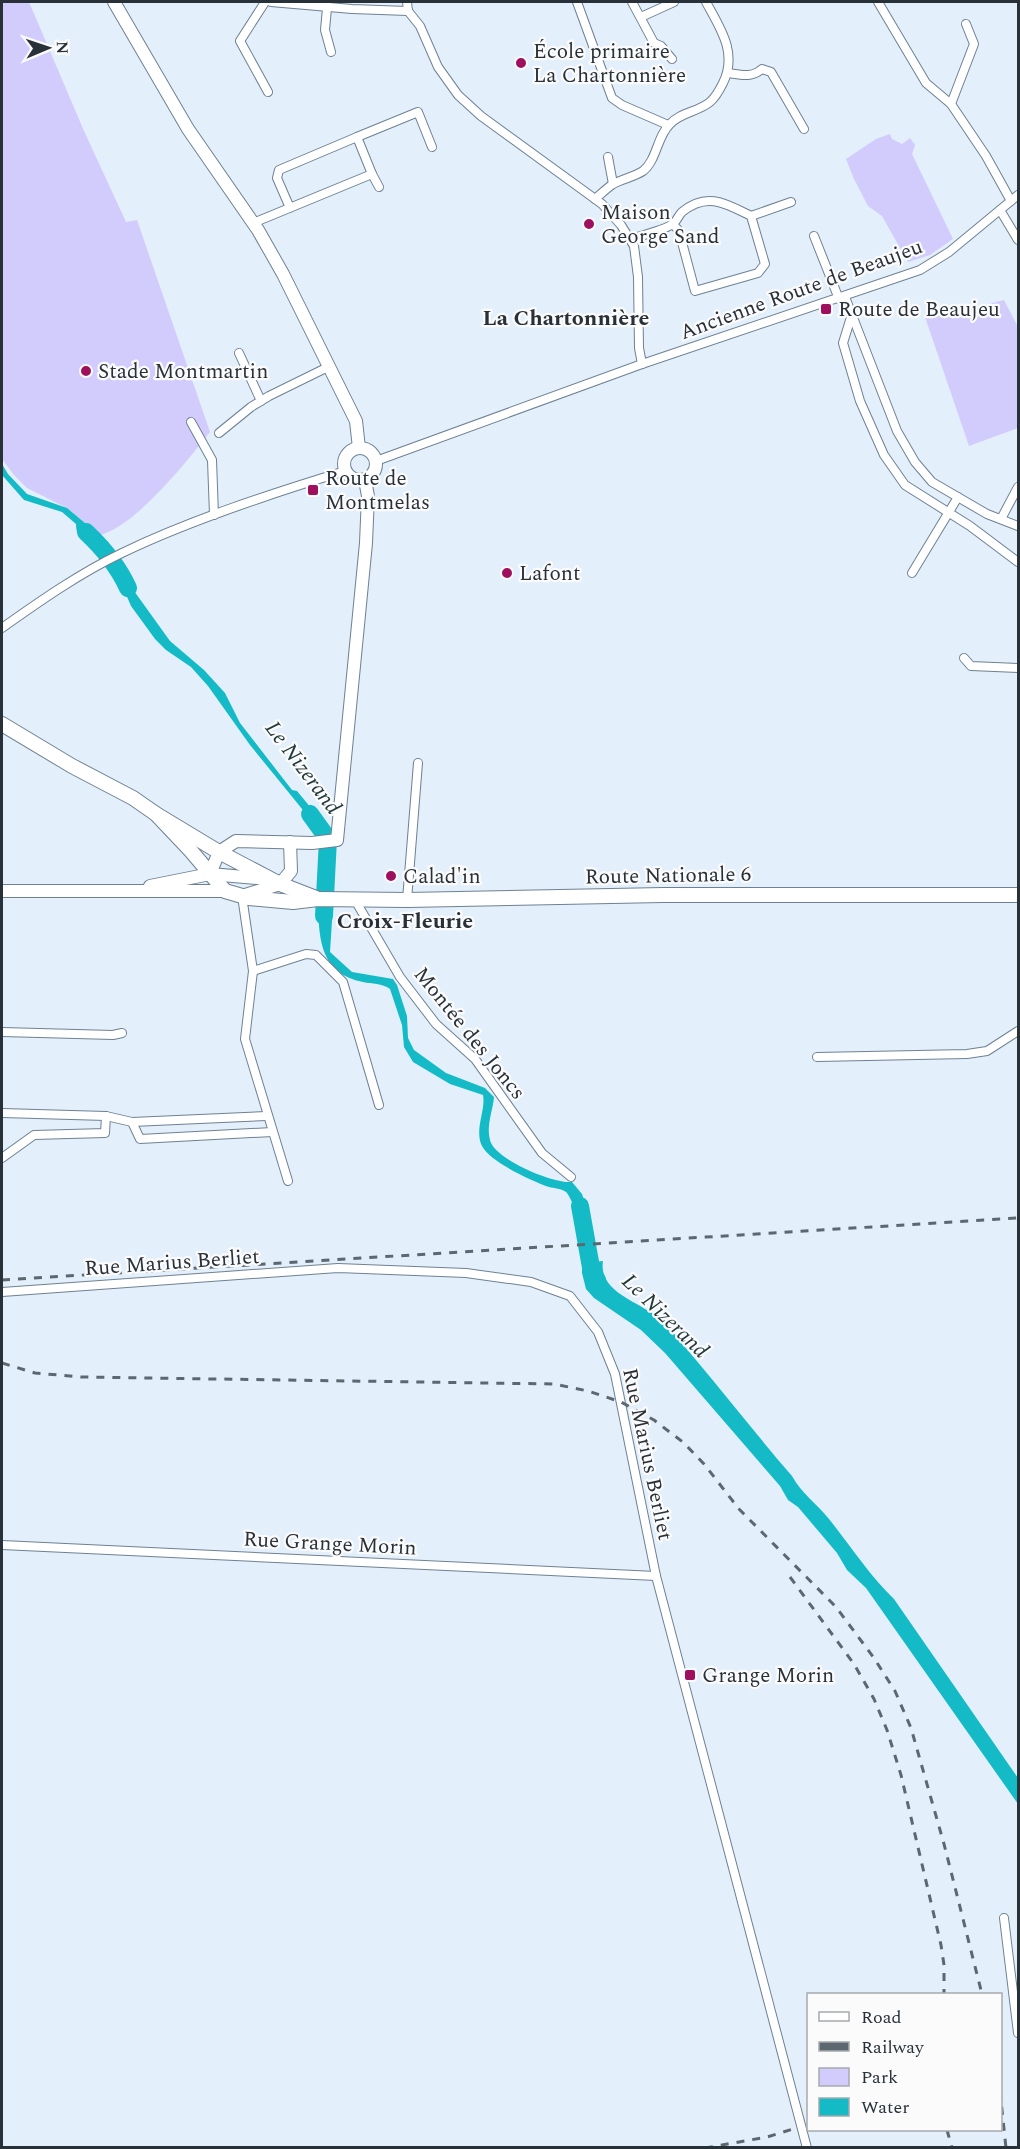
<svg xmlns="http://www.w3.org/2000/svg" width="1020" height="2149" font-family="Spectral,serif">
	<style>
		.green { fill: #d2ccfc }
		.water { fill: #14bbc6 }
		.lines { fill: none; stroke-linecap: round; stroke-linejoin: round }
		.river { stroke: #14bbc6; stroke-width: 18 }
		.street-casing { stroke: #6e8192; stroke-width: 10 }
		.secondary-casing { stroke: #6e8192; stroke-width: 14 }
		.primary-casing { stroke: #6e8192; stroke-width: 16 }
		.street { stroke: #fff; stroke-width: 8 }
		.secondary { stroke: #fff; stroke-width: 12 }
		.primary { stroke: #fff; stroke-width: 14 }
		.rail { stroke: #5d6770; stroke-width: 3; stroke-dasharray: 8 8; stroke-linecap: butt }
		.poi-dot { fill: #9e105d; stroke: #fbfbfb; stroke-width: 2 }
		.labels { text-anchor: middle; stroke-width: 4.5; stroke-linejoin: round; paint-order: stroke }
		.poi-label { font-size: 21px; fill: #283038; stroke: #fbfbfb; text-anchor: start }
		.street-label { font-size: 21px; fill: #283038; stroke: #fbfbfb }
		.neighbourhood-label { font-size: 22px; font-weight: bold; fill: #283038; stroke: #fbfbfb }
		.water-label { font-size: 22px; font-style: italic; fill: #21393b; stroke: #fbfbfb }
	</style>
	<rect width="100%" height="100%" fill="#e3effb"/>
	<g class="green">
		<path d="M 2,2 L 29,2 L 84,131 L 126,222 L 137,220 L 210,432 C 187,461 136,526 100,535 L 67,508 L 27,488 L 14,475 L 2,459 Z"/>
		<path d="M 890,134 L 892,139 L 902,144 L 910,138 L 915,145 L 912,154 L 953,239 L 930,255 L 908,262 L 882,216 L 868,206 L 854,179 L 846,159 L 876,139 Z"/>
		<path d="M 1004,300 L 1018,327 L 1018,428 L 969,446 L 925,317 L 958,306 L 961,311 Z"/>
	</g>
	<g class="water">
		<path d="M 2,464 L 8,474 L 27,494 L 67,508 L 109,543 L 96,551 C 85,543 76,539 76,524 L 62,512 L 24,500 L 2,475 Z"/>
		<path d="M 121,566 L 129,584 L 170,641 L 204,670 L 225,693 L 240,723 L 292,790 L 297,791 L 326,826 L 328,834 L 320,835 L 320,831 L 250,745 L 208,686 L 191,667 L 166,650 L 155,639 L 131,606 L 115,569 Z"/>
		<path d="M 336,848 L 332,883 L 320,882 L 323,862 L 322,849 Z"/>
		<path d="M 318,905 L 333,905 L 330,952 L 352,972 L 393,979 L 397,985 L 407,1016 L 408,1038 L 414,1050 L 446,1073 L 485,1088 L 494,1097 C 493,1110 486,1126 490,1140 C 494,1159 553,1184 572,1182 L 582,1194 L 584,1200 L 589,1230 L 583,1230 C 580,1223 571,1196 566,1192 C 562,1189 554,1188 549,1187 C 532,1181 490,1162 482,1146 C 474,1130 486,1110 483,1095 L 450,1084 L 413,1062 L 404,1047 L 402,1025 L 390,989 C 382,983 372,984 363,982 C 321,974 319,941 318,905 Z"/>
		<path d="M 582,1257 L 593,1262 L 603,1261 C 598,1293 641,1302 660,1319 C 673,1331 684,1346 696,1360 C 728,1398 759,1438 792,1476 C 801,1493 817,1504 829,1519 C 850,1545 869,1575 894,1599 L 1018,1778 L 1018,1804 L 866,1588 L 847,1570 L 837,1553 L 798,1507 L 788,1500 L 780,1486 L 665,1353 L 641,1330 L 594,1298 L 586,1289 L 582,1273 Z"/>
	</g>
	<g class="lines">
		<g class="river">
			<path d="M 86,532 C 103,548 118,566 128,588"/>
			<path d="M 310,814 L 328,839 L 324,916"/>
			<path d="M 580,1206 L 592,1273 L 597,1280"/>
		</g>
		<g class="street-casing">
			<g id="street">
				<path d="M 265,2 L 240,41 L 268,92"/>
				<path d="M 271,2 L 352,9 L 408,11"/>
				<path d="M 407,2 L 408,11"/>
				<path d="M 577,2 L 612,98 L 622,105 L 668,125"/>
				<path d="M 632,2 L 654,43 L 661,46 L 672,59"/>
				<path d="M 878,2 L 926,83 L 951,104 L 986,156 L 1011,201"/>
				<path d="M 327,8 L 325,30 L 331,52"/>
				<path d="M 408,11 L 420,26 L 438,67 L 458,95 L 481,116 L 602,204 L 621,225 L 634,246 L 638,277 L 639,348 L 642,364"/>
				<path d="M 641,17 L 674,2"/>
				<path d="M 728,73 C 742,75 751,78 762,69 L 771,72 L 804,129"/>
				<path d="M 951,104 L 974,44 L 966,24"/>
				<path d="M 357,137 L 418,112 L 432,147"/>
				<path d="M 608,157 L 613,184"/>
				<path d="M 372,174 L 379,187"/>
				<path d="M 595,199 C 601,194 607,188 613,184 C 622,179 634,177 643,171 C 657,160 657,136 670,124 C 681,112 698,112 710,102 C 716,97 720,89 723,83 C 738,53 720,28 706,2"/>
				<path d="M 1000,210 L 1018,240"/>
				<path d="M 751,216 L 791,202"/>
				<path d="M 253,223 L 372,174 L 357,137 L 279,170 L 277,178 L 290,208"/>
				<path d="M 814,236 L 839,299"/>
				<path d="M 630,239 C 640,236 666,230 674,223 C 677,220 679,215 682,212 C 707,191 727,204 751,216 L 765,264 L 758,273 L 695,291 L 679,231 L 673,224"/>
				<path d="M 845,297 L 897,431 L 915,462 L 932,482 L 987,514 L 1018,526"/>
				<path d="M 852,314 L 843,343 L 860,401 L 884,455 L 905,485 L 970,526 L 1018,562"/>
				<path d="M 239,353 L 261,401"/>
				<path d="M 191,422 L 212,460 L 214,515"/>
				<path d="M 219,433 L 251,407 L 269,396 L 328,367"/>
				<path d="M 376,461 L 642,364 L 920,270 L 949,252 L 1018,195"/>
				<path d="M 1001,519 L 1018,487"/>
				<path d="M 912,573 L 958,497"/>
				<path d="M 2,628 C 40,601 80,573 122,553 C 190,520 273,493 345,471"/>
				<path d="M 964,658 L 971,666 L 1018,668"/>
				<path d="M 242,896 L 253,971 L 306,954 L 316,955 L 343,982 L 379,1105"/>
				<path d="M 355,900 L 400,977 L 436,1024 L 475,1059 L 542,1153 L 571,1177"/>
				<path d="M 407,900 L 418,763"/>
				<path d="M 253,971 L 245,1039 L 288,1181"/>
				<path d="M 2,1032 L 113,1035 L 122,1033"/>
				<path d="M 817,1057 L 967,1054 L 987,1051 L 1018,1031"/>
				<path d="M 2,1113 L 106,1116 L 132,1122"/>
				<path d="M 267,1116 L 132,1122 L 140,1139 L 272,1132"/>
				<path d="M 2,1158 L 34,1135 L 105,1133 L 106,1116"/>
				<path d="M 2,1292 L 338,1268 L 466,1273 L 531,1282 L 570,1296 L 598,1332 L 615,1374 L 656,1576 L 807,2148"/>
				<path d="M 2,1545 L 656,1576"/>
				<path d="M 1004,1918 L 1018,2033"/>
			</g>
		</g>
		<g class="secondary-casing">
			<g id="secondary">
				<path d="M 114,2 L 188,129 L 258,230 L 283,274 L 356,421 L 359,448"/>
				<circle cx="360" cy="464" r="16"/>
				<path d="M 210,874 L 219,852 L 236,841 L 312,843 L 337,840 L 366,543 L 368,496 L 365,480"/>
				<path d="M 150,886 L 210,874 L 269,879"/>
				<path d="M 2,891 L 225,891"/>
				<path d="M 242,896 L 280,884 L 291,871 L 290,842"/>
			</g>
		</g>
		<g class="primary-casing">
			<g id="primary">
				<path d="M 2,724 L 72,766 L 133,798 L 156,814 L 219,852 L 280,884 L 316,898"/>
				<path d="M 156,814 L 191,851 L 225,891 L 249,898 L 293,902 L 318,899 L 407,900 L 663,895 L 1018,895"/>
			</g>
		</g>
		<use href="#street" class="street"/>
		<use href="#secondary" class="secondary"/>
		<use href="#primary" class="primary"/>
		<g class="rail">
			<path d="M 2,1280 L 1018,1218"/>
			<path d="M 2,1363 L 35,1373 L 81,1377 L 554,1384 L 588,1391 L 621,1402 L 654,1420 L 684,1443 L 704,1464 L 739,1509 L 836,1607 L 874,1658 L 895,1691 L 911,1728 L 944,1844 L 982,1994"/>
			<path d="M 790,1577 L 854,1664 L 874,1699 L 887,1730 L 901,1775 L 941,1945 L 944,1965 L 944,1994"/>
			<path d="M 1000,2091 L 1006,2148"/>
			<path d="M 947,2130 L 952,2148"/>
			<path d="M 705,2148 L 767,2137 L 793,2129"/>
		</g>
	</g>
	<g class="poi-dot">
		<circle cx="521" cy="63" r="6"/>
		<circle cx="589" cy="224" r="6"/>
		<rect x="820" y="303" width="12" height="12" rx="3"/>
		<circle cx="86" cy="371" r="6"/>
		<rect x="307" y="484" width="12" height="12" rx="3"/>
		<circle cx="507" cy="573" r="6"/>
		<circle cx="391" cy="876" r="6"/>
		<rect x="684" y="1669" width="12" height="12" rx="3"/>
	</g>
	<g class="labels">
		<g class="poi-label">
			<text x="533" y="58">École primaire<tspan x="533" dy="24">La Chartonnière</tspan></text>
			<text x="601" y="219">Maison<tspan x="601" dy="24">George Sand</tspan></text>
			<text x="838" y="316">Route de Beaujeu</text>
			<text x="98" y="378">Stade Montmartin</text>
			<text x="325" y="485">Route de<tspan x="325" dy="24">Montmelas</tspan></text>
			<text x="519" y="580">Lafont</text>
			<text x="403" y="883">Calad'in</text>
			<text x="702" y="1682">Grange Morin</text>
		</g>
		<g class="street-label">
			<text transform="translate(801 289) rotate(-20)" y="7">Ancienne Route de Beaujeu</text>
			<text transform="translate(668 875) rotate(-1)" y="7">Route Nationale 6</text>
			<text transform="translate(470 1033) rotate(51)" y="7">Montée des Joncs</text>
			<text transform="translate(172 1262) rotate(-4)" y="7">Rue Marius Berliet</text>
			<text transform="translate(648 1454) rotate(78)" y="7">Rue Marius Berliet</text>
			<text transform="translate(330 1543) rotate(3)" y="7">Rue Grange Morin</text>
		</g>
		<g class="neighbourhood-label">
			<text x="566" y="325">La Chartonnière</text>
			<text x="405" y="928">Croix-Fleurie</text>
		</g>
		<g class="water-label">
			<text transform="translate(304 767) rotate(53)" y="8">Le Nizerand</text>
			<text transform="translate(666 1315) rotate(44)" y="8">Le Nizerand</text>
		</g>
	</g>
	<rect width="1020" height="2149" fill="none" stroke="#283038" stroke-width="6"/>
	<rect x="807" y="1993" width="195" height="138" fill="#fbfbfb" stroke="#a7aaad" stroke-width="1.5"/>
	<rect x="819" y="2012" width="30" height="9" fill="#ffffff" stroke="#a7aaad" stroke-width="1.5"/>
	<text x="861" y="2023" font-size="18" fill="#283038">Road</text>
	<rect x="819" y="2042" width="30" height="9" fill="#5d6770" stroke="#a7aaad" stroke-width="1.5"/>
	<text x="861" y="2053" font-size="18" fill="#283038">Railway</text>
	<rect x="819" y="2068" width="30" height="18" fill="#d2ccfc" stroke="#a7aaad" stroke-width="1.5"/>
	<text x="861" y="2083" font-size="18" fill="#283038">Park</text>
	<rect x="819" y="2098" width="30" height="18" fill="#14bbc6" stroke="#a7aaad" stroke-width="1.5"/>
	<text x="861" y="2113" font-size="18" fill="#283038">Water</text>
	<g transform="translate(48 48) rotate(88)" stroke="#fbfbfb" stroke-width="4.5" paint-order="stroke">
	<path d="M0-4.5L10 22L0 15L-10 22Z" fill="#283038"/>
	<text y="-9" font-size="16" font-weight="bold" text-anchor="middle" fill="#283038">N</text>
	</g>
</svg>
